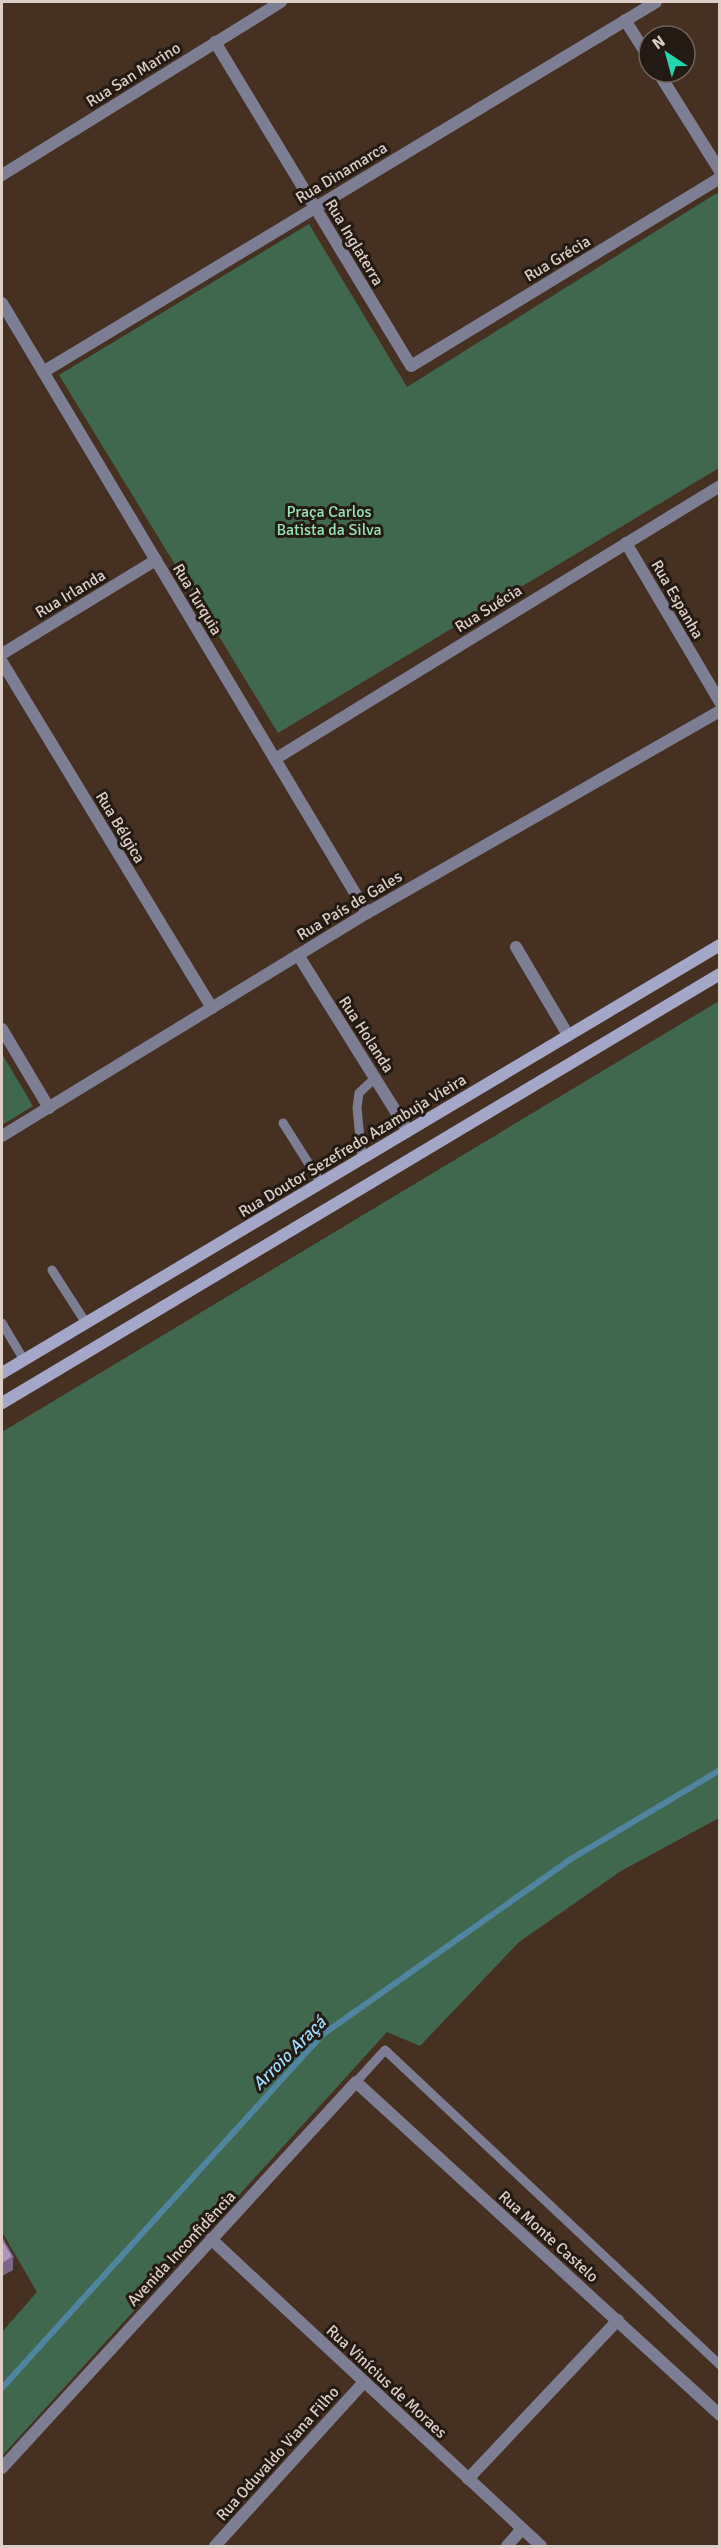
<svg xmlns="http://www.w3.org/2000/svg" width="721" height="2548" font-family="Signika,sans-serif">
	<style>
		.green { fill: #40684f }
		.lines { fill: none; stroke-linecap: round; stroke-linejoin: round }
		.stream { stroke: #51849f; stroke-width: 6 }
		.service { stroke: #7d7e93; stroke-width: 9 }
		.minor { stroke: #7d7e93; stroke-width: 12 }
		.tertiary { stroke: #7d7e93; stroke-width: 12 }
		.secondary { stroke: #a5a7c8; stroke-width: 12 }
		.shaded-wall { fill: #7c6886 }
		.building { fill: #b194bf; stroke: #7c6886; stroke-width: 1.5 }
		.labels { text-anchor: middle; stroke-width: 6; stroke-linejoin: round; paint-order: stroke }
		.street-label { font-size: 16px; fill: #ddcfc7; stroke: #241a14 }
		.park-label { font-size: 16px; fill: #99e2b3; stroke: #241a14 }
		.water-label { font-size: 18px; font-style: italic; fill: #9ddcfe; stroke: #241a14 }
	</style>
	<rect width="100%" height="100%" fill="#453022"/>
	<g class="green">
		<path d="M 717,193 L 720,197 L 719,468 L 278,733 L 59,375 L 309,224 L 407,387 Z"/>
		<path d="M 719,1001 L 719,1818 L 621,1871 L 519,1942 L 420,2046 L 387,2032 L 2,2456 L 2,2332 L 37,2292 L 2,2232 L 2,1432 Z"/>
		<path d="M 2,1054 L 33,1106 L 2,1125 Z"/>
	</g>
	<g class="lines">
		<path class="stream" d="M 2,2388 L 322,2035 L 571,1859 L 720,1770"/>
		<g class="service">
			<path d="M 283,1123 L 321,1183"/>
			<path d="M 362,1158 L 357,1108 L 359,1093 L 376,1077"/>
			<path d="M 52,1270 L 86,1323"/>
			<path d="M 2,1323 L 24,1360"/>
			<path d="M 356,2082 L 385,2050 L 720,2365"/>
		</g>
		<g class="minor">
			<path d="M 625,20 L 649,58"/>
			<path d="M 215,42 L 411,366 L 720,178"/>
			<path d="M 658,72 L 720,171"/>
			<path d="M 2,175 L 281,2"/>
			<path d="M 2,303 L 367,913"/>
			<path d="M 43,372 L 656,2"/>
			<path d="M 626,543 L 720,702"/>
			<path d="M 2,654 L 156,560"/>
			<path d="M 2,662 L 212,1008"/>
			<path d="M 275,759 L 720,486"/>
			<path d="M 516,947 L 568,1035"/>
			<path d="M 298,955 L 408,1131"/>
			<path d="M 2,1029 L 49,1108"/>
			<path d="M 2,1136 L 367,913 L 720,711"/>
			<path d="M 211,2239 L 541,2546"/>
			<path d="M 468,2479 L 618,2320"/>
			<path d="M 215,2546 L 364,2382"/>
			<path d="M 507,2546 L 522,2529"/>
		</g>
		<path class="tertiary" d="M 2,2468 L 356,2082 L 720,2415"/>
		<g class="secondary">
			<path d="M 2,1373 L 720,945"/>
			<path d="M 2,1403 L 720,974"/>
		</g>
	</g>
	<path class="shaded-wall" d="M 13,2257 L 13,2270 L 2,2276 L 2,2264 Z"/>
	<path class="building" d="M 2,2238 L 13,2257 L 2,2264 Z"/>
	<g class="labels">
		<g class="street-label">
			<text transform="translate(133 74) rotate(-32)" y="6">Rua San Marino</text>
			<text transform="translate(341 172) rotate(-31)" y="6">Rua Dinamarca</text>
			<text transform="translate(355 242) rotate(59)" y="6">Rua Inglaterra</text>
			<text transform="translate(557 258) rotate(-31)" y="6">Rua Grécia</text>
			<text transform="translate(70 593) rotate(-31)" y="6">Rua Irlanda</text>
			<text transform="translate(198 599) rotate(59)" y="6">Rua Turquia</text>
			<text transform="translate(678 599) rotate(60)" y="6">Rua Espanha</text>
			<text transform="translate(488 608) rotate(-32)" y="6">Rua Suécia</text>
			<text transform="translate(121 827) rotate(59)" y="6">Rua Bélgica</text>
			<text transform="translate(349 905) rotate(-31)" y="6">Rua País de Gales</text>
			<text transform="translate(367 1034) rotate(57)" y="6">Rua Holanda</text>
			<text transform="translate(352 1145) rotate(-31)" y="6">Rua Doutor Sezefredo Azambuja Vieira</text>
			<text transform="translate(549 2236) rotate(42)" y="6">Rua Monte Castelo</text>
			<text transform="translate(181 2248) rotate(-47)" y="6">Avenida Inconfidência</text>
			<text transform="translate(387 2381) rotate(43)" y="6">Rua Vinícius de Moraes</text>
			<text transform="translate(277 2453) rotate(-48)" y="6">Rua Oduvaldo Viana Filho</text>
		</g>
		<g class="park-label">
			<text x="329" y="517">Praça Carlos<tspan x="329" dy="18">Batista da Silva</tspan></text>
		</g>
		<g class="water-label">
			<text transform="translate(289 2053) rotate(-45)" y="6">Arroio Araçá</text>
		</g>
	</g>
	<rect width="721" height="2548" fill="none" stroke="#ddcfc7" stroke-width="6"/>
	<g transform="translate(667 54) rotate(324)"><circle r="28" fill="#241a14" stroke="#6e625c" stroke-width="1.5"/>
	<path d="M0-4.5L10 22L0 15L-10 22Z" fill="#25d5ae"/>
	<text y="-9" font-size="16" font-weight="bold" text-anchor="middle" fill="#ddcfc7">N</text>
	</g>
</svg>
